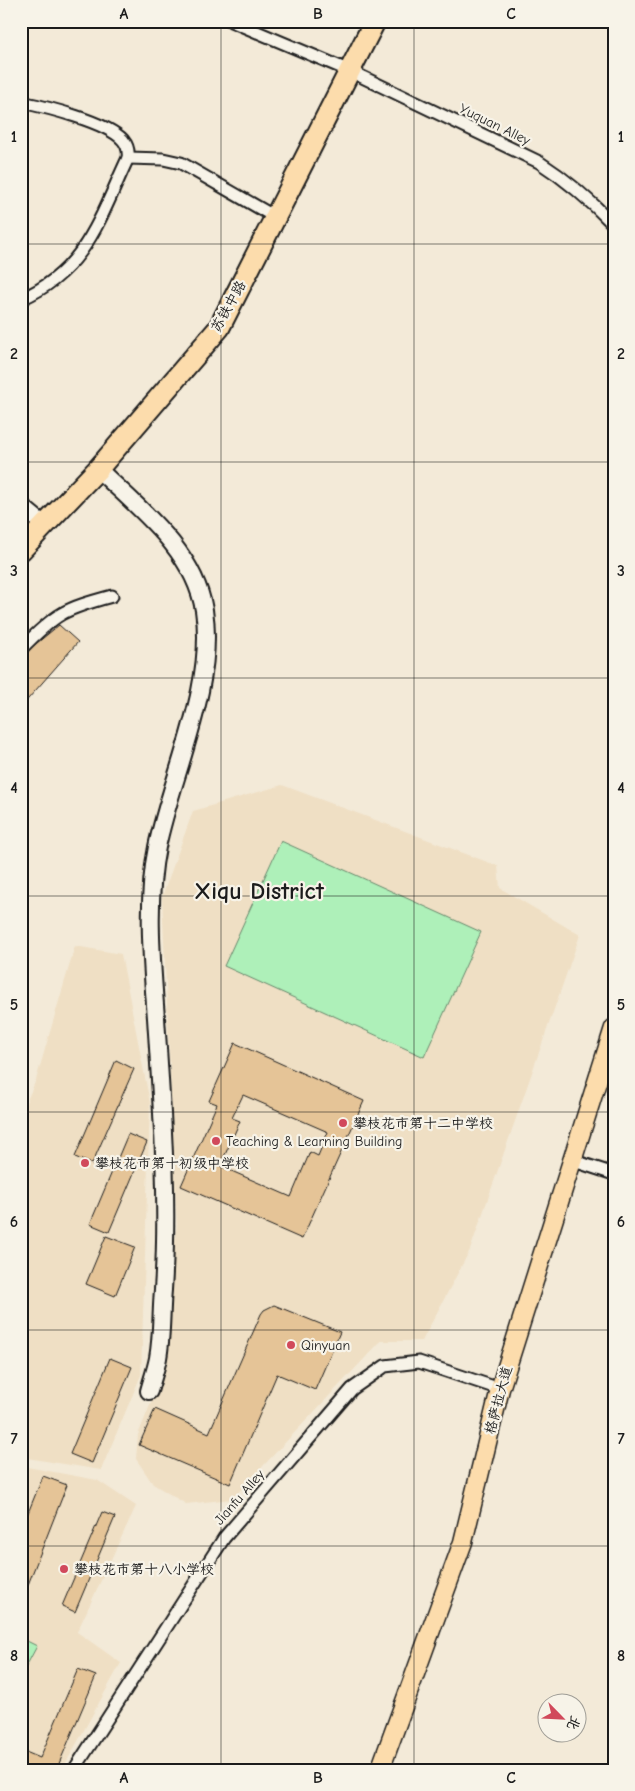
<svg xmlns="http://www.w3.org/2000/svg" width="635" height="1791" font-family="'Comic Neue','LXGW WenKai TC',sans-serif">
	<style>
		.built { fill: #efdfc4 }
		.green { fill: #aef0b9; stroke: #65866a }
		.building { fill: #e5c497; stroke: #1c1c1c; fill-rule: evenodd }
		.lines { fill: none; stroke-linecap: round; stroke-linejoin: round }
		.street-casing { stroke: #1c1c1c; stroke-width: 15 }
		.secondary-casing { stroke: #1c1c1c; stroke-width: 20 }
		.primary-casing { stroke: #1c1c1c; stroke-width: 21 }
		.highway-casing { stroke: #1c1c1c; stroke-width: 24 }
		.street { stroke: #f7f3e8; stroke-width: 11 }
		.secondary { stroke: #f7f3e8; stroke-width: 16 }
		.primary { stroke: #fcdcac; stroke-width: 18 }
		.highway { stroke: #fcdcac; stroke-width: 20 }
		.grid { fill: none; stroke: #1c1c1c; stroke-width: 1; stroke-opacity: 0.55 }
		.poi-dot { fill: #d1495b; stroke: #f7f3e8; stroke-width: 2 }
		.labels { text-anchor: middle; stroke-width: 4.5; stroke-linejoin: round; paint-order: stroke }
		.street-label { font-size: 14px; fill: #1c1c1c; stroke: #f7f3e8 }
		.poi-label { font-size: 14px; fill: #1c1c1c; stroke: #f7f3e8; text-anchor: start }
		.town-label { font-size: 24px; font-weight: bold; fill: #1c1c1c; stroke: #f7f3e8 }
		.neatline { fill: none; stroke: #1c1c1c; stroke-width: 2 }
		.grid-label { font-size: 16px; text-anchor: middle; font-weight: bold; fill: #1c1c1c }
	</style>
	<rect width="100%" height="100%" fill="#f3ead8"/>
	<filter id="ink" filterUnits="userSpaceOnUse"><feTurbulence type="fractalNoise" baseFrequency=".02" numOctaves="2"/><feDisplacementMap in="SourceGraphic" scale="10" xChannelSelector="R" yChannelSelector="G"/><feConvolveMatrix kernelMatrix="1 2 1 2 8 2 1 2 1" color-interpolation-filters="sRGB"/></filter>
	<g filter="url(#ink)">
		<g class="built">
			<path d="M 282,785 L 498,866 L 500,888 L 580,935 L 470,1250 L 422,1341 L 381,1341 L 232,1499 L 186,1504 L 153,1484 L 136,1459 L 138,1435 L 161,1378 L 177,1224 L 162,897 L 193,811 Z"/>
			<path d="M 75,946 L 121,954 L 150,1103 L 141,1375 L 101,1470 L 21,1457 L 21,1114 L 36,1080 Z"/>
			<path d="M 27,1467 L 97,1480 L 136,1506 L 77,1632 L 121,1663 L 62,1770 L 21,1770 L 21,1472 Z"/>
		</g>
		<g class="green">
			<path d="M 281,841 L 481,932 L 424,1057 L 224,966 Z"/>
			<path d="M 21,1638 L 37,1646 L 21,1676 Z"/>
		</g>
		<g class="building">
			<path d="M 59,625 L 78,642 L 21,707 L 21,656 Z"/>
			<path d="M 235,1043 L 364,1101 L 302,1239 L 181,1186 L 217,1104 L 209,1101 ZM 243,1095 L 328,1132 L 318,1156 L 310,1152 L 291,1197 L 220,1166 L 240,1121 L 232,1118 Z"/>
			<path d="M 116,1060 L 134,1069 L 92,1164 L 75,1157 Z"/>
			<path d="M 128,1134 L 147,1142 L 109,1232 L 90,1224 Z"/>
			<path d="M 106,1236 L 135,1247 L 115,1296 L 86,1284 Z"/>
			<path d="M 274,1305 L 340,1332 L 315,1390 L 277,1374 L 230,1484 L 139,1445 L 155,1409 L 209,1433 L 261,1314 L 264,1310 Z"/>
			<path d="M 110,1358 L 132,1367 L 92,1463 L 70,1454 Z"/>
			<path d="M 43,1476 L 67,1485 L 22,1600 L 21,1530 Z"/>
			<path d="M 102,1512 L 115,1517 L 75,1612 L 62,1606 Z"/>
			<path d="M 78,1669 L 96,1676 L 58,1766 L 67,1770 L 21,1770 L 21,1750 L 40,1758 Z"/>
		</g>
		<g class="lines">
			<g class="street-casing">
				<g id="street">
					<path d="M 231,21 L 350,71 L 539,162 C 567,180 590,200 614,225"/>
					<path d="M 21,102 C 46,107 107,122 123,140 C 128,146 129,151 128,158 C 100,217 86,271 21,299"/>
					<path d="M 128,158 L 163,159 L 181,163 L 275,217"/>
					<path d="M 21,649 C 56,613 64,609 112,596"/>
					<path d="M 571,1160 L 614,1174"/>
					<path d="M 74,1770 L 224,1538 L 352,1389 L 385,1366 L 419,1362 L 500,1389"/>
				</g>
			</g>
			<g class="secondary-casing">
				<g id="secondary">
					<path d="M 98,469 C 139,509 194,550 204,610 C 216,685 172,774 157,847 C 146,900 152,964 156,1018 C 162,1109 169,1199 163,1290 C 161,1312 162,1336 158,1358 C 156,1369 152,1380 149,1391"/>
					<path d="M 21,506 L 44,525"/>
				</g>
			</g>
			<g class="primary-casing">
				<path id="primary" d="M 380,1770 L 463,1542 L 500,1389 L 614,1028"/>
			</g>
			<g class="highway-casing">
				<path id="highway" d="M 21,550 L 98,469 L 219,328 L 375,21"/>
			</g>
			<use href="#street" class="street"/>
			<use href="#secondary" class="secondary"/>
			<use href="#primary" class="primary"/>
			<use href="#highway" class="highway"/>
		</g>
	</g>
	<path class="grid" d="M 221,21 L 221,1770M 414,21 L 414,1770M 21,244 L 614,244M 21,462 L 614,462M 21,678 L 614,678M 21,896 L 614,896M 21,1112 L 614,1112M 21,1330 L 614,1330M 21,1546 L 614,1546"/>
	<g class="poi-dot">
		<circle cx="343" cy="1123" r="5"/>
		<circle cx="216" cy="1141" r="5"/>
		<circle cx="85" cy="1163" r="5"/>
		<circle cx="291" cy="1345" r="5"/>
		<circle cx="64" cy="1569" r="5"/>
	</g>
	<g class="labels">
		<g class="street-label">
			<text transform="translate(495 124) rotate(26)" y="5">Yuquan Alley</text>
			<text transform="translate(228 306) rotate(-61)" y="5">苏铁中路</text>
			<text transform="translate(498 1400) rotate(-75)" y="5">格萨拉大道</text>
			<text transform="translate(239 1497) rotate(-49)" y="5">Jianfu Alley</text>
		</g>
		<g class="poi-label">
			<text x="353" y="1128">攀枝花市第十二中学校</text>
			<text x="226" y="1146">Teaching &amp; Learning Building</text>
			<text x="95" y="1168">攀枝花市第十初级中学校</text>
			<text x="301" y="1350">Qinyuan</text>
			<text x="74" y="1574">攀枝花市第十八小学校</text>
		</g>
		<g class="town-label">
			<text x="259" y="899">Xiqu District</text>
		</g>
	</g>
	<rect width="635" height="1791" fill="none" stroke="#f7f3e8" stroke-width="55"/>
	<g transform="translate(562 1718) rotate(114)"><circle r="24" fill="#f7f3e8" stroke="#9f9d96"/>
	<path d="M0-4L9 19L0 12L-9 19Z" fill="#d1495b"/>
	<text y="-8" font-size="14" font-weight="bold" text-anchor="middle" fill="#1c1c1c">北</text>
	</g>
	<rect x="28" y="28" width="580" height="1736" class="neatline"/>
	<g class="grid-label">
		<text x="124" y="19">A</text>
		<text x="318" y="19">B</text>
		<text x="511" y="19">C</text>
		<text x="14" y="142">1</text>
		<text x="621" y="142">1</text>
		<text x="14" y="359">2</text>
		<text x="621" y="359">2</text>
		<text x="14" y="576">3</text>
		<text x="621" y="576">3</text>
		<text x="14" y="793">4</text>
		<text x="621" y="793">4</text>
		<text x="14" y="1010">5</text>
		<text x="621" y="1010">5</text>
		<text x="14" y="1227">6</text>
		<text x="621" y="1227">6</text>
		<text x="14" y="1444">7</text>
		<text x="621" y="1444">7</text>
		<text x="14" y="1661">8</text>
		<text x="621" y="1661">8</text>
		<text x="124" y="1783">A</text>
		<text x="318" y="1783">B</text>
		<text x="511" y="1783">C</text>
	</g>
</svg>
